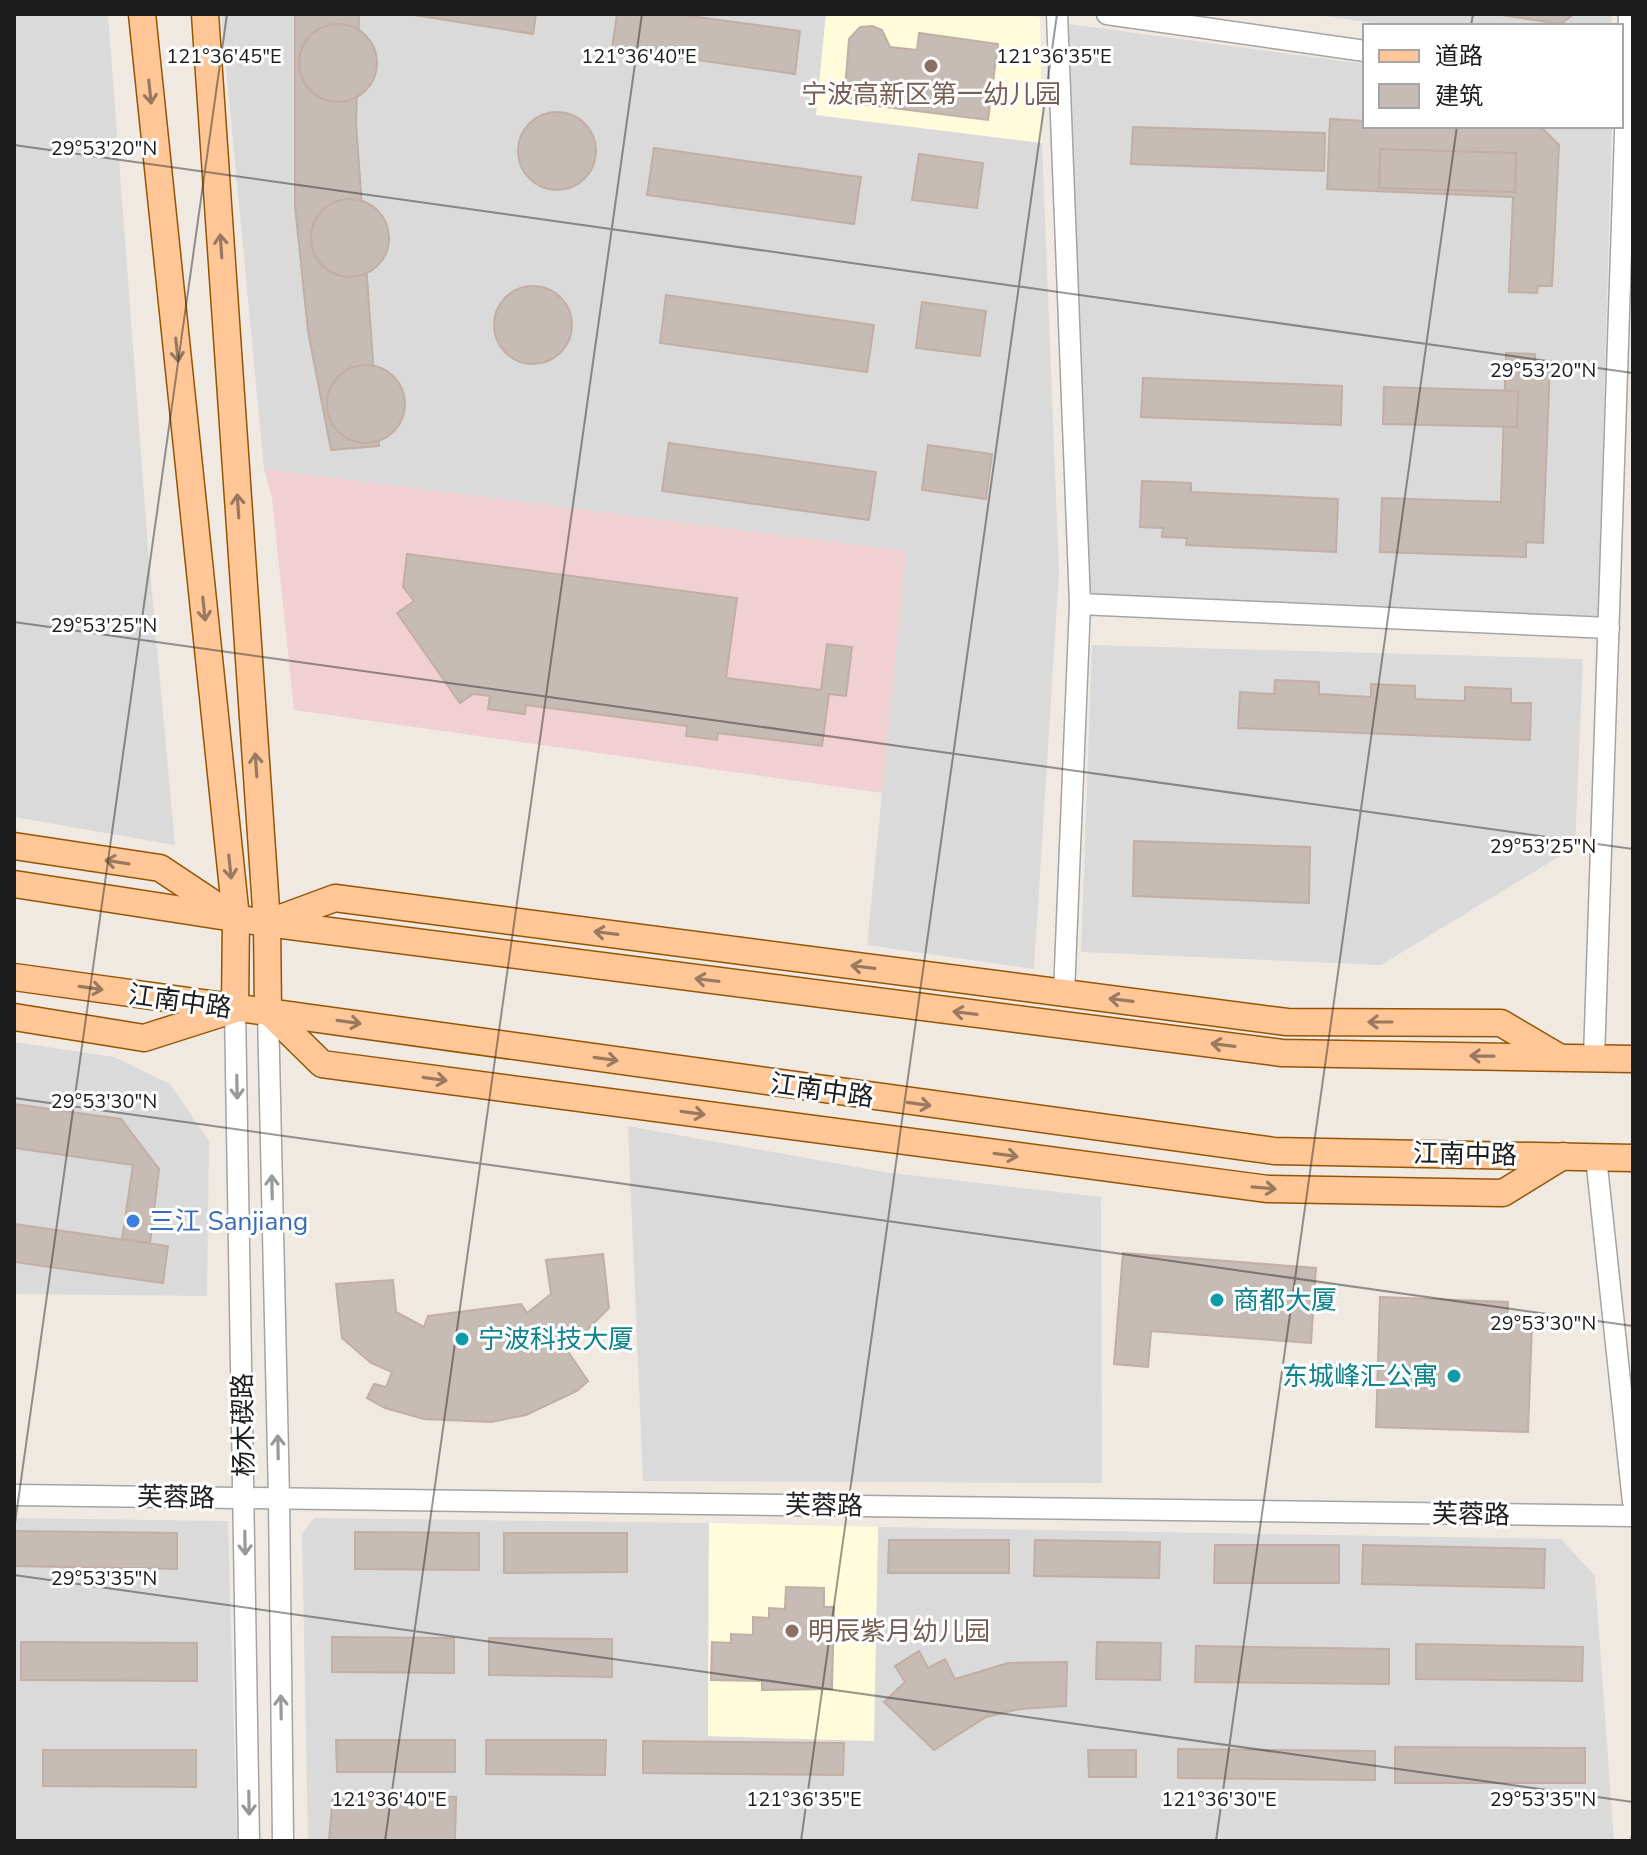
<svg xmlns="http://www.w3.org/2000/svg" width="1647" height="1855" font-family="'Nunito Sans','Noto Sans SC',sans-serif">
	<style>
		.residential { fill: #dbdada }
		.commercial { fill: #f1d0d3 }
		.education { fill: #fffbdb }
		.building { fill: #c7bbb5; stroke: #c1aea4; stroke-width: 2 }
		.lines { fill: none; stroke-linecap: round; stroke-linejoin: round }
		.minor-casing { stroke: #a4a4a4; stroke-width: 23 }
		.major-casing { stroke: #965400; stroke-width: 29 }
		.minor { stroke: #fff; stroke-width: 20 }
		.major { stroke: #ffc797; stroke-width: 26 }
		.oneway { stroke: #997a60 }
		.oneway2 { stroke: #999 }
		.ticks { fill: none; stroke: #1d1d1d; stroke-width: 2; stroke-opacity: 0.45 }
		.education-dot { fill: #8d6e63; stroke: #fff; stroke-width: 3 }
		.shop-dot { fill: #3f7fe0; stroke: #fff; stroke-width: 3 }
		.culture-dot { fill: #0f9aa8; stroke: #fff; stroke-width: 3 }
		.labels { text-anchor: middle; stroke-width: 6; stroke-linejoin: round; paint-order: stroke }
		.education-label { font-size: 26px; fill: #785e54; stroke: #fff }
		.street-label { font-size: 26px; fill: #1d1d1d; stroke: #fff }
		.shop-label { font-size: 26px; fill: #366cbe; stroke: #fff; text-anchor: start }
		.culture-label { font-size: 26px; fill: #0d838f; stroke: #fff; text-anchor: start }
		.ticks-label { font-size: 20px; text-anchor: middle; fill: #1d1d1d; stroke: #fff; stroke-width: 6; stroke-linejoin: round; paint-order: stroke }
	</style>
	<rect width="100%" height="100%" fill="#efe9e2"/>
	<g class="residential">
		<path d="M 14,14 L 108,14 L 149,560 L 175,845 L 14,817 Z"/>
		<path d="M 221,14 L 826,14 L 816,115 L 1042,143 L 1059,571 L 1034,969 L 867,945 L 906,551 L 264,469 Z"/>
		<path d="M 1308,14 L 1612,14 L 1611,26 L 1396,26 Z"/>
		<path d="M 1069,24 L 1365,64 L 1365,126 L 1612,126 L 1598,618 L 1086,595 Z"/>
		<path d="M 1092,645 L 1583,659 L 1575,847 L 1381,965 L 1081,952 Z"/>
		<path d="M 14,1042 L 114,1057 L 170,1084 L 209,1141 L 207,1296 L 14,1294 Z"/>
		<path d="M 628,1126 L 884,1172 L 1101,1197 L 1102,1483 L 643,1481 Z"/>
		<path d="M 14,1518 L 228,1521 L 237,1841 L 14,1841 Z"/>
		<path d="M 314,1518 L 709,1523 L 708,1736 L 873,1741 L 878,1527 L 1561,1539 L 1595,1576 L 1614,1841 L 308,1841 L 302,1534 Z"/>
	</g>
	<path class="commercial" d="M 264,469 L 906,551 L 882,793 L 294,710 L 272,498 Z"/>
	<g class="education">
		<path d="M 826,14 L 1016,14 L 1040,17 L 1042,143 L 816,115 Z"/>
		<path d="M 709,1523 L 878,1527 L 874,1741 L 708,1736 Z"/>
	</g>
	<g class="building">
		<path d="M 295,14 L 359,14 L 356,123 L 379,446 L 331,450 L 308,331 L 295,206 Z"/>
		<path d="M 408,14 L 536,14 L 533,34 Z"/>
		<path d="M 617,14 L 675,14 L 800,31 L 795,74 L 612,48 Z"/>
		<path d="M 1495,14 L 1574,14 L 1561,24 Z"/>
		<circle cx="338" cy="63" r="39"/>
		<path d="M 872,26 L 882,30 L 890,47 L 917,50 L 919,33 L 998,44 L 988,120 L 844,102 L 849,39 L 860,27 Z"/>
		<circle cx="557" cy="151" r="39"/>
		<path d="M 1330,119 L 1365,121 L 1365,126 L 1542,128 L 1559,145 L 1552,286 L 1538,286 L 1537,293 L 1509,292 L 1513,197 L 1327,189 Z"/>
		<path d="M 1133,127 L 1325,133 L 1324,171 L 1131,164 Z"/>
		<path d="M 654,148 L 861,177 L 854,224 L 647,195 Z"/>
		<path d="M 1380,149 L 1516,153 L 1515,192 L 1379,188 Z"/>
		<path d="M 919,154 L 983,163 L 977,208 L 912,200 Z"/>
		<circle cx="350" cy="238" r="39"/>
		<circle cx="533" cy="325" r="39"/>
		<path d="M 666,295 L 874,325 L 867,372 L 660,343 Z"/>
		<path d="M 922,302 L 986,311 L 980,356 L 916,348 Z"/>
		<path d="M 1506,353 L 1535,354 L 1535,362 L 1550,363 L 1543,543 L 1526,542 L 1526,557 L 1380,552 L 1382,498 L 1501,502 Z"/>
		<circle cx="366" cy="404" r="39"/>
		<path d="M 1143,378 L 1342,386 L 1341,425 L 1141,417 Z"/>
		<path d="M 1384,387 L 1518,391 L 1517,427 L 1383,424 Z"/>
		<path d="M 669,443 L 876,472 L 869,520 L 662,491 Z"/>
		<path d="M 928,445 L 992,454 L 986,499 L 922,490 Z"/>
		<path d="M 1142,481 L 1191,483 L 1191,492 L 1338,499 L 1336,552 L 1186,545 L 1187,538 L 1162,537 L 1163,528 L 1140,527 Z"/>
		<path d="M 407,554 L 737,598 L 726,678 L 821,690 L 827,644 L 852,647 L 846,696 L 829,694 L 822,746 L 718,733 L 717,740 L 686,736 L 687,726 L 526,705 L 525,714 L 488,709 L 490,696 L 473,694 L 460,703 L 397,613 L 414,601 L 403,587 Z"/>
		<path d="M 1275,680 L 1319,682 L 1319,694 L 1371,697 L 1371,684 L 1415,686 L 1415,699 L 1465,701 L 1465,687 L 1511,689 L 1511,703 L 1531,703 L 1530,740 L 1238,728 L 1240,692 L 1274,694 Z"/>
		<path d="M 1134,841 L 1310,847 L 1309,903 L 1133,896 Z"/>
		<path d="M 14,1104 L 121,1119 L 159,1169 L 150,1243 L 122,1239 L 133,1165 L 14,1148 Z"/>
		<path d="M 14,1224 L 168,1246 L 163,1283 L 14,1262 Z"/>
		<path d="M 1123,1253 L 1316,1268 L 1311,1343 L 1151,1331 L 1148,1367 L 1114,1364 Z"/>
		<path d="M 603,1254 L 609,1308 L 567,1350 L 588,1381 L 577,1391 L 526,1415 L 491,1422 L 424,1419 L 385,1408 L 367,1398 L 374,1384 L 386,1387 L 392,1372 L 371,1363 L 342,1338 L 336,1284 L 393,1280 L 396,1312 L 424,1327 L 428,1316 L 521,1304 L 527,1313 L 551,1294 L 546,1260 Z"/>
		<path d="M 1380,1297 L 1508,1302 L 1507,1324 L 1532,1324 L 1528,1432 L 1376,1427 Z"/>
		<path d="M 14,1531 L 177,1533 L 177,1569 L 14,1566 Z"/>
		<path d="M 355,1532 L 479,1533 L 479,1570 L 355,1569 Z"/>
		<path d="M 504,1533 L 627,1533 L 627,1572 L 504,1573 Z"/>
		<path d="M 889,1540 L 1009,1540 L 1009,1573 L 888,1573 Z"/>
		<path d="M 1035,1540 L 1160,1542 L 1159,1578 L 1034,1576 Z"/>
		<path d="M 1215,1545 L 1339,1545 L 1339,1583 L 1214,1583 Z"/>
		<path d="M 1363,1545 L 1545,1549 L 1544,1588 L 1362,1584 Z"/>
		<path d="M 786,1587 L 824,1588 L 824,1607 L 834,1607 L 832,1689 L 762,1690 L 762,1681 L 711,1680 L 712,1642 L 731,1643 L 731,1634 L 753,1635 L 753,1617 L 769,1618 L 769,1608 L 785,1609 Z"/>
		<path d="M 332,1637 L 454,1638 L 454,1673 L 332,1672 Z"/>
		<path d="M 489,1638 L 612,1639 L 612,1677 L 489,1675 Z"/>
		<path d="M 21,1642 L 197,1643 L 197,1681 L 21,1680 Z"/>
		<path d="M 1097,1642 L 1161,1643 L 1160,1680 L 1096,1679 Z"/>
		<path d="M 1416,1644 L 1583,1647 L 1582,1681 L 1416,1679 Z"/>
		<path d="M 1196,1646 L 1389,1649 L 1389,1684 L 1195,1682 Z"/>
		<path d="M 919,1651 L 928,1668 L 945,1659 L 955,1679 L 1008,1663 L 1067,1662 L 1066,1706 L 1020,1709 L 986,1717 L 934,1750 L 884,1702 L 905,1682 L 895,1666 Z"/>
		<path d="M 336,1740 L 455,1740 L 455,1772 L 337,1772 Z"/>
		<path d="M 486,1740 L 606,1740 L 605,1775 L 486,1774 Z"/>
		<path d="M 643,1741 L 844,1743 L 843,1775 L 643,1773 Z"/>
		<path d="M 1395,1747 L 1585,1748 L 1585,1783 L 1395,1783 Z"/>
		<path d="M 1178,1749 L 1375,1751 L 1375,1780 L 1178,1778 Z"/>
		<path d="M 43,1750 L 196,1750 L 196,1787 L 43,1786 Z"/>
		<path d="M 1088,1750 L 1136,1750 L 1136,1777 L 1089,1777 Z"/>
		<path d="M 333,1794 L 456,1797 L 455,1840 L 462,1841 L 329,1841 Z"/>
	</g>
	<g class="lines">
		<g class="minor-casing">
			<g id="minor">
				<path d="M 1057,14 L 1080,604 L 1064,993"/>
				<path d="M 1107,14 L 1365,51"/>
				<path d="M 1080,604 L 1609,628"/>
				<path d="M 235,1009 L 249,1841"/>
				<path d="M 268,1011 L 279,1498 L 283,1841"/>
				<path d="M 1594,1058 L 1629,14"/>
				<path d="M 1596,1157 L 1633,1502"/>
				<path d="M 14,1495 L 1633,1516"/>
			</g>
		</g>
		<g class="major-casing">
			<g id="major">
				<path d="M 205,14 L 267,923 L 268,1011 L 322,1064 L 1268,1189 L 1503,1193 L 1563,1156"/>
				<path d="M 14,846 L 160,868 L 229,914"/>
				<path d="M 14,884 L 267,923 L 1282,1053 L 1633,1059"/>
				<path d="M 270,922 L 335,898 L 1287,1022 L 1501,1023 L 1557,1056"/>
				<path d="M 14,977 L 1274,1151 L 1633,1158"/>
				<path d="M 14,1017 L 144,1038 L 235,1009 L 236,918 L 142,14"/>
			</g>
		</g>
		<use href="#minor" class="minor"/>
		<use href="#major" class="major"/>
	</g>
	<defs><path id="oneway-shaft" d="M-6 0H5M1.5-3L5.5 0L1.5 3" fill="none" stroke-width="1.6" stroke-linecap="round" stroke-linejoin="round" transform="scale(2)"/></defs>
	<g class="oneway">
		<use href="#oneway-shaft" transform="translate(150 92) rotate(84)"/>
		<use href="#oneway-shaft" transform="translate(221 246) rotate(-94)"/>
		<use href="#oneway-shaft" transform="translate(177 350) rotate(84)"/>
		<use href="#oneway-shaft" transform="translate(238 506) rotate(-94)"/>
		<use href="#oneway-shaft" transform="translate(204 609) rotate(84)"/>
		<use href="#oneway-shaft" transform="translate(256 765) rotate(-94)"/>
		<use href="#oneway-shaft" transform="translate(117 862) rotate(-171)"/>
		<use href="#oneway-shaft" transform="translate(230 867) rotate(84)"/>
		<use href="#oneway-shaft" transform="translate(606 933) rotate(-173)"/>
		<use href="#oneway-shaft" transform="translate(863 967) rotate(-173)"/>
		<use href="#oneway-shaft" transform="translate(707 980) rotate(-173)"/>
		<use href="#oneway-shaft" transform="translate(91 988) rotate(8)"/>
		<use href="#oneway-shaft" transform="translate(1121 1000) rotate(-173)"/>
		<use href="#oneway-shaft" transform="translate(965 1013) rotate(-173)"/>
		<use href="#oneway-shaft" transform="translate(349 1022) rotate(8)"/>
		<use href="#oneway-shaft" transform="translate(1380 1022) rotate(-180)"/>
		<use href="#oneway-shaft" transform="translate(1223 1045) rotate(-173)"/>
		<use href="#oneway-shaft" transform="translate(1482 1056) rotate(-179)"/>
		<use href="#oneway-shaft" transform="translate(606 1059) rotate(8)"/>
		<use href="#oneway-shaft" transform="translate(435 1079) rotate(8)"/>
		<use href="#oneway-shaft" transform="translate(919 1104) rotate(8)"/>
		<use href="#oneway-shaft" transform="translate(693 1113) rotate(8)"/>
		<use href="#oneway-shaft" transform="translate(1006 1155) rotate(8)"/>
		<use href="#oneway-shaft" transform="translate(1264 1188) rotate(5)"/>
	</g>
	<g class="oneway2">
		<use href="#oneway-shaft" transform="translate(237 1087) rotate(89)"/>
		<use href="#oneway-shaft" transform="translate(272 1187) rotate(-91)"/>
		<use href="#oneway-shaft" transform="translate(278 1447) rotate(-91)"/>
		<use href="#oneway-shaft" transform="translate(245 1543) rotate(89)"/>
		<use href="#oneway-shaft" transform="translate(281 1707) rotate(-91)"/>
		<use href="#oneway-shaft" transform="translate(249 1803) rotate(89)"/>
	</g>
	<path class="ticks" d="M 1471,26 L 1473,14M 14,145 L 1633,373M 14,622 L 1633,849M 14,1098 L 1633,1326M 14,1530 L 227,14M 14,1575 L 1633,1802M 385,1841 L 642,14M 801,1841 L 1057,14M 1216,1841 L 1457,126M 1631,1841 L 1633,1828"/>
	<g class="education-dot">
		<circle cx="931" cy="66" r="8"/>
		<circle cx="792" cy="1631" r="8"/>
	</g>
	<circle class="shop-dot" cx="133" cy="1221" r="8"/>
	<g class="culture-dot">
		<circle cx="1217" cy="1300" r="8"/>
		<circle cx="462" cy="1339" r="8"/>
		<circle cx="1454" cy="1376" r="8"/>
	</g>
	<g class="labels">
		<g class="education-label">
			<text x="931" y="103">宁波高新区第一幼儿园</text>
			<text x="808" y="1640" text-anchor="start">明辰紫月幼儿园</text>
		</g>
		<g class="street-label">
			<text transform="translate(180 1001) rotate(8)" y="9">江南中路</text>
			<text transform="translate(822 1090) rotate(8)" y="9">江南中路</text>
			<text transform="translate(1465 1154) rotate(1)" y="9">江南中路</text>
			<text transform="translate(243 1425) rotate(-91)" y="9">杨木碶路</text>
			<text transform="translate(176 1497) rotate(1)" y="9">芙蓉路</text>
			<text transform="translate(824 1505) rotate(1)" y="9">芙蓉路</text>
			<text transform="translate(1471 1514) rotate(1)" y="9">芙蓉路</text>
		</g>
		<g class="shop-label">
			<text x="149" y="1230">三江 Sanjiang</text>
		</g>
		<g class="culture-label">
			<text x="1233" y="1309">商都大厦</text>
			<text x="478" y="1348">宁波科技大厦</text>
			<text x="1438" y="1385" text-anchor="end">东城峰汇公寓</text>
		</g>
	</g>
	<g class="ticks-label">
		<text x="224" y="63">121°36'45"E</text>
		<text x="639" y="63">121°36'40"E</text>
		<text x="1054" y="63">121°36'35"E</text>
		<text x="104" y="155">29°53'20"N</text>
		<text x="1543" y="377">29°53'20"N</text>
		<text x="104" y="632">29°53'25"N</text>
		<text x="1543" y="853">29°53'25"N</text>
		<text x="104" y="1108">29°53'30"N</text>
		<text x="1543" y="1330">29°53'30"N</text>
		<text x="104" y="1585">29°53'35"N</text>
		<text x="389" y="1806">121°36'40"E</text>
		<text x="804" y="1806">121°36'35"E</text>
		<text x="1219" y="1806">121°36'30"E</text>
		<text x="1543" y="1806">29°53'35"N</text>
	</g>
	<rect width="1647" height="1855" fill="none" stroke="#1d1d1d" stroke-width="32"/>
	<rect x="1363" y="24" width="260" height="104" fill="#ffffff" stroke="#a5a5a5" stroke-width="2"/>
	<rect x="1379" y="50" width="40" height="12" fill="#ffc797" stroke="#a5a5a5" stroke-width="2"/>
	<text x="1435" y="64" font-size="24" fill="#1d1d1d">道路</text>
	<rect x="1379" y="84" width="40" height="24" fill="#c7bbb5" stroke="#a5a5a5" stroke-width="2"/>
	<text x="1435" y="104" font-size="24" fill="#1d1d1d">建筑</text>
</svg>
